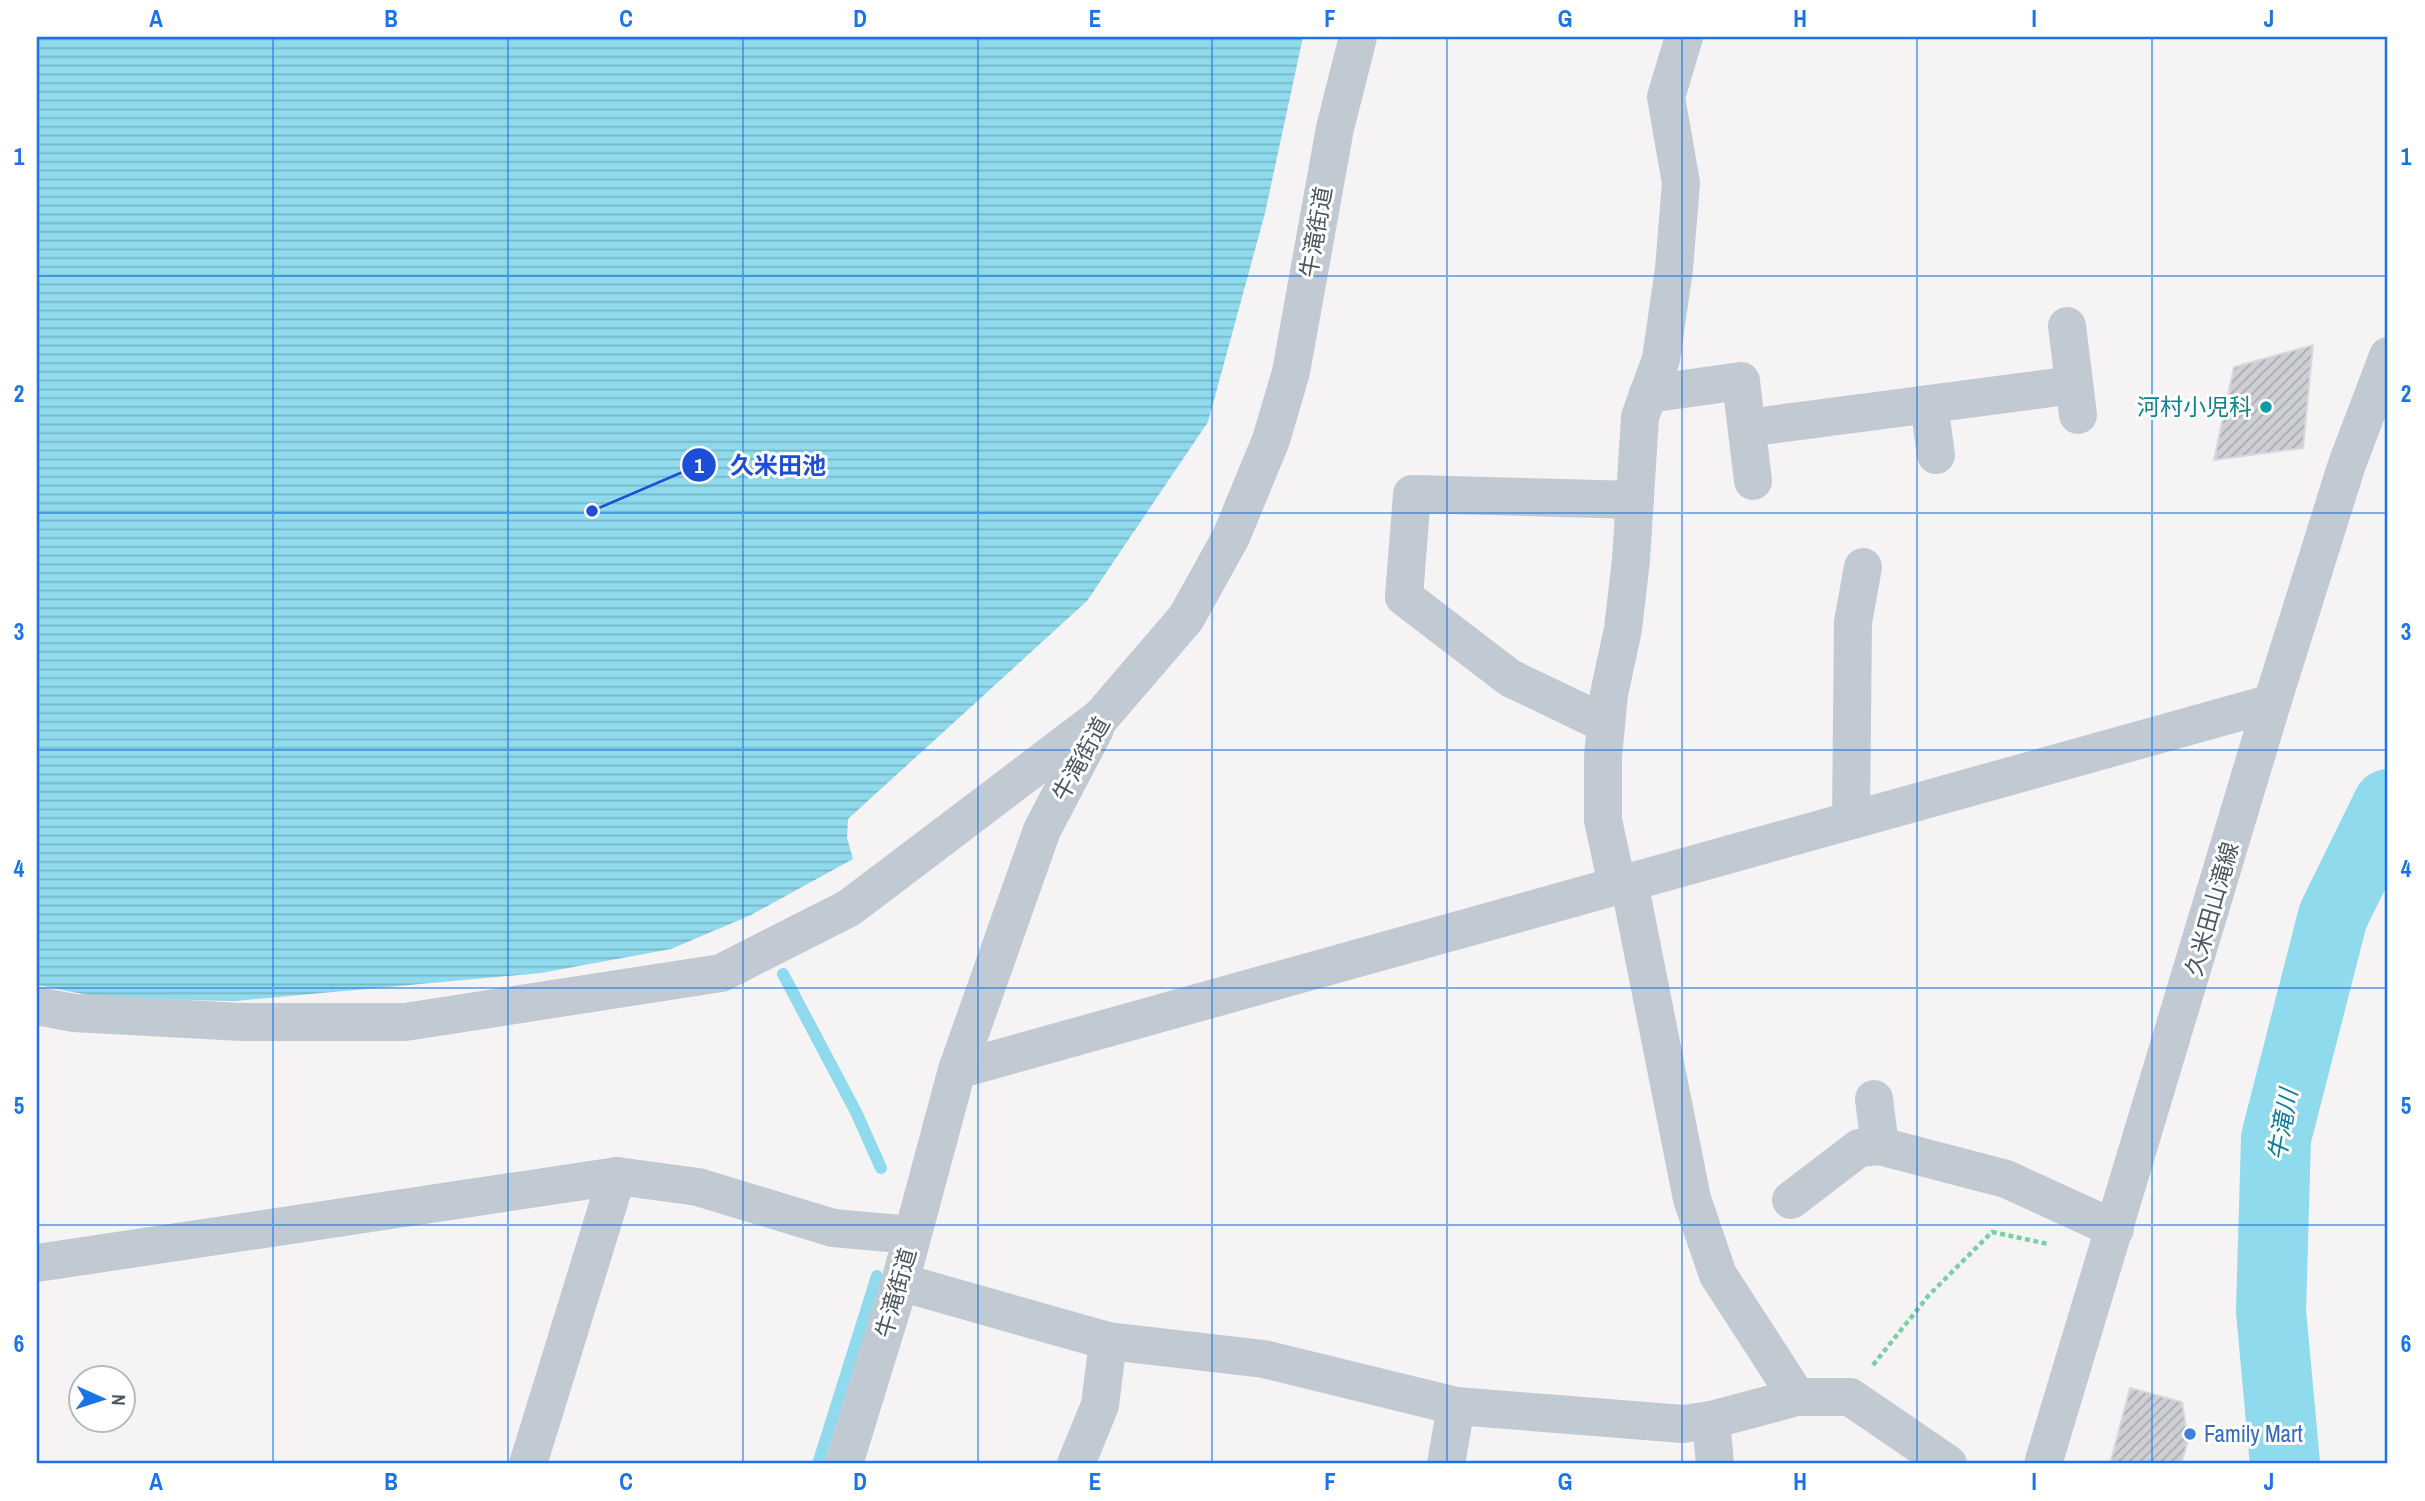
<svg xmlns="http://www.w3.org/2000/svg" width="2425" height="1501" font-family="'Archivo Narrow','Noto Sans JP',sans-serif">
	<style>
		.water { fill: url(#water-rules) }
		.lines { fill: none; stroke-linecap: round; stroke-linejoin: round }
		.stream { stroke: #90daee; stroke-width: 12 }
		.river { stroke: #90daee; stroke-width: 70 }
		.building { fill: url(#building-hatch); stroke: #d7d9de; stroke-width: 2 }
		.path { stroke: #7ad0a6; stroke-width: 4.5; stroke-dasharray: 5 3.5; stroke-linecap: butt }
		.minor { stroke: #c1cad2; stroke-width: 38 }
		.tertiary { stroke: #c1cad2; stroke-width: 38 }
		.grid { fill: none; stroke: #1a73e8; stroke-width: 2; stroke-opacity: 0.55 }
		.culture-dot { fill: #0f9aa8; stroke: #fff; stroke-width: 2.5 }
		.shop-dot { fill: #3f7fe0; stroke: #fff; stroke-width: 2.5 }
		.labels { text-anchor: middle; stroke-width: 6; stroke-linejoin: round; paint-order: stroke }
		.street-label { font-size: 23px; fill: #4a5661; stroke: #fff }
		.culture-label { font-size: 23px; fill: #0d838f; stroke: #fff; text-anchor: end }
		.shop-label { font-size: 23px; fill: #366cbe; stroke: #fff; text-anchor: start }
		.water-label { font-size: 24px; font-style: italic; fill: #0c7c9b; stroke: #fff }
		.leader { fill: none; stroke: #1d4ed8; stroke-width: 2.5 }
		.callout-dot { fill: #1d4ed8; stroke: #fff; stroke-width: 2.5 }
		.mark-label { font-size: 21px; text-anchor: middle; font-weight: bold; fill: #fff }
		.callout-label { font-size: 24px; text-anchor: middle; font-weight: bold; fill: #1d4ed8; stroke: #fff; stroke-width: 6; stroke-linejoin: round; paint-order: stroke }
		.neatline { fill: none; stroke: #1a73e8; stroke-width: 2.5 }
		.grid-label { font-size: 23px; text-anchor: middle; font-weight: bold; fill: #1a73e8 }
	</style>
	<defs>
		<pattern id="water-rules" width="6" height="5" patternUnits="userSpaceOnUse" patternTransform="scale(1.75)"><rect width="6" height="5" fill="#90daee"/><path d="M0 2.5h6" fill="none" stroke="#78b4c4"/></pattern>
		<pattern id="building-hatch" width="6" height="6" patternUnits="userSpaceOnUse" patternTransform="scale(1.75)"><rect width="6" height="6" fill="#cdcfd5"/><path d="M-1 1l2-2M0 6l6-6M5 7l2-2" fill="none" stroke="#a8abb0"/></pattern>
	</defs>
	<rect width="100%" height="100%" fill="#f5f3f3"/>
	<path class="water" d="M 37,37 L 1303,37 L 1265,213 L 1208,422 L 1087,601 L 848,819 L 847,838 L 853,859 L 751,915 L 671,949 L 541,973 L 235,1001 L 103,998 L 37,985 Z"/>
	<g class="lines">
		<g class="stream">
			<path d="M 783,974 L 856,1112 L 881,1168"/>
			<path d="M 818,1464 L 877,1276"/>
		</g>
		<path class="river" d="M 2285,1464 L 2271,1311 L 2276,1138 L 2333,916 L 2388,804"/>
	</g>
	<g class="building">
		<path d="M 2313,345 L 2303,448 L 2214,460 L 2234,367 Z"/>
		<path d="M 2130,1388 L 2182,1402 L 2188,1441 L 2181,1464 L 2110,1464 Z"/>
	</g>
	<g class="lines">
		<path class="path" d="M 1873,1365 L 1929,1295 L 1992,1232 L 2048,1244"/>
		<g class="minor">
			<path d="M 2067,326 L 2078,415"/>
			<path d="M 1648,394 L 1741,381 L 1753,481"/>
			<path d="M 1929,404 L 1936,455"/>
			<path d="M 1747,428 L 2074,385"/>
			<path d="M 1606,724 L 1510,678 L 1404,597 L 1412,494 L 1635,500"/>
			<path d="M 1851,820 L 1853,622 L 1863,567"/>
			<path d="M 1629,882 L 1692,1199 L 1718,1275 L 1797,1397"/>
			<path d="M 1617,885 L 1603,820 L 1603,756 L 1609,694 L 1623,629 L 1631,560 L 1640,417 L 1661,359 L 1674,269 L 1681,183 L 1666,97 L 1684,37"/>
			<path d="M 37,1006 L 74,1013 L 242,1022 L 405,1022 L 721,973 L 849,908 L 1101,717"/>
			<path d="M 957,1070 L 2272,703"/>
			<path d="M 1874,1099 L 1880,1146"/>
			<path d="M 1791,1200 L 1859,1148 L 1880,1146 L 2006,1179 L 2115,1229"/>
			<path d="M 37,1263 L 617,1176 L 698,1187 L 833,1228 L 912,1235"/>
			<path d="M 900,1282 L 1108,1341 L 1264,1359 L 1456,1406 L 1683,1424 L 1711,1420 L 1797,1397 L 1850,1397 L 1948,1464"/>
			<path d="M 1711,1420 L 1715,1464"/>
			<path d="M 528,1464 L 617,1176"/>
			<path d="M 844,1464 L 900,1282 L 957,1070 L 1042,830 L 1095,729"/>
			<path d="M 1076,1464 L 1100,1405 L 1108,1341"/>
			<path d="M 1446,1464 L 1456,1406"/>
		</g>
		<g class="tertiary">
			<path d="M 1101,717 L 1186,618 L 1231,537 L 1271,440 L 1291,372 L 1335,128 L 1358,37"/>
			<path d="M 2043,1464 L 2272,703 L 2347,464 L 2388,356"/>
		</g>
	</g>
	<path class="grid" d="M 273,37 L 273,1464M 508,37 L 508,1464M 743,37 L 743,1464M 978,37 L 978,1464M 1212,37 L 1212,1464M 1447,37 L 1447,1464M 1682,37 L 1682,1464M 1917,37 L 1917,1464M 2152,37 L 2152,1464M 37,276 L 2388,276M 37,513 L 2388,513M 37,750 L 2388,750M 37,988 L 2388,988M 37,1225 L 2388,1225"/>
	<circle class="culture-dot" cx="2266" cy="407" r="7"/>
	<circle class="shop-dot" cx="2190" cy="1434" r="7"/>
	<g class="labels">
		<g class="street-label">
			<text transform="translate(1316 232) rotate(-80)" y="8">牛滝街道</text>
			<text transform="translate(1081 759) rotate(-61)" y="8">牛滝街道</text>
			<text transform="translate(2212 909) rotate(-74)" y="8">久米田山滝線</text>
			<text transform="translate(896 1293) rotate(-74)" y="8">牛滝街道</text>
		</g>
		<g class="culture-label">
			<text x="2252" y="415">河村小児科</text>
		</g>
		<g class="shop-label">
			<text x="2204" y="1442">Family Mart</text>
		</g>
		<g class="water-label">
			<text transform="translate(2283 1125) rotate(-80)" y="8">牛滝川</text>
		</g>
	</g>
	<path class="leader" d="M592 511L699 465"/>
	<g class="callout-dot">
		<circle cx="592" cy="511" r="7"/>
		<circle cx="699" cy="465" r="18"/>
	</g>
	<g class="mark-label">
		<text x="699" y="473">1</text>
	</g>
	<g class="callout-label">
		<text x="778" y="474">久米田池</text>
	</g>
	<rect width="2425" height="1501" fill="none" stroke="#ffffff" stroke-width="77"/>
	<g transform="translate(102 1399) rotate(93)"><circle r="33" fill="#ffffff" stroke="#b7bbc0" stroke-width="2"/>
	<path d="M0-5L12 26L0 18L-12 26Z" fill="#1a73e8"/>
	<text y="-10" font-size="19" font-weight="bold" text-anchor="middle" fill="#4a5661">N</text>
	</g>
	<rect x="38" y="38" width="2348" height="1424" class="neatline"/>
	<g class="grid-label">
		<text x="156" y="27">A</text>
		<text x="391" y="27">B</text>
		<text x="626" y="27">C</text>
		<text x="860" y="27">D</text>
		<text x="1095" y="27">E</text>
		<text x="1330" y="27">F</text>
		<text x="1565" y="27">G</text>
		<text x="1800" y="27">H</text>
		<text x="2034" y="27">I</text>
		<text x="2269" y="27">J</text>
		<text x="19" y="165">1</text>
		<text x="2406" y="165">1</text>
		<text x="19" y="402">2</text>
		<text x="2406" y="402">2</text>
		<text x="19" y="640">3</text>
		<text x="2406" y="640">3</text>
		<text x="19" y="877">4</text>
		<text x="2406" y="877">4</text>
		<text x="19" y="1114">5</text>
		<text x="2406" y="1114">5</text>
		<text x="19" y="1352">6</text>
		<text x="2406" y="1352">6</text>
		<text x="156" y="1490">A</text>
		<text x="391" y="1490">B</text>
		<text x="626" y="1490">C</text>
		<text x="860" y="1490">D</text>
		<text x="1095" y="1490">E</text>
		<text x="1330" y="1490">F</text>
		<text x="1565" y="1490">G</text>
		<text x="1800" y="1490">H</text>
		<text x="2034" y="1490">I</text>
		<text x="2269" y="1490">J</text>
	</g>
</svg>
